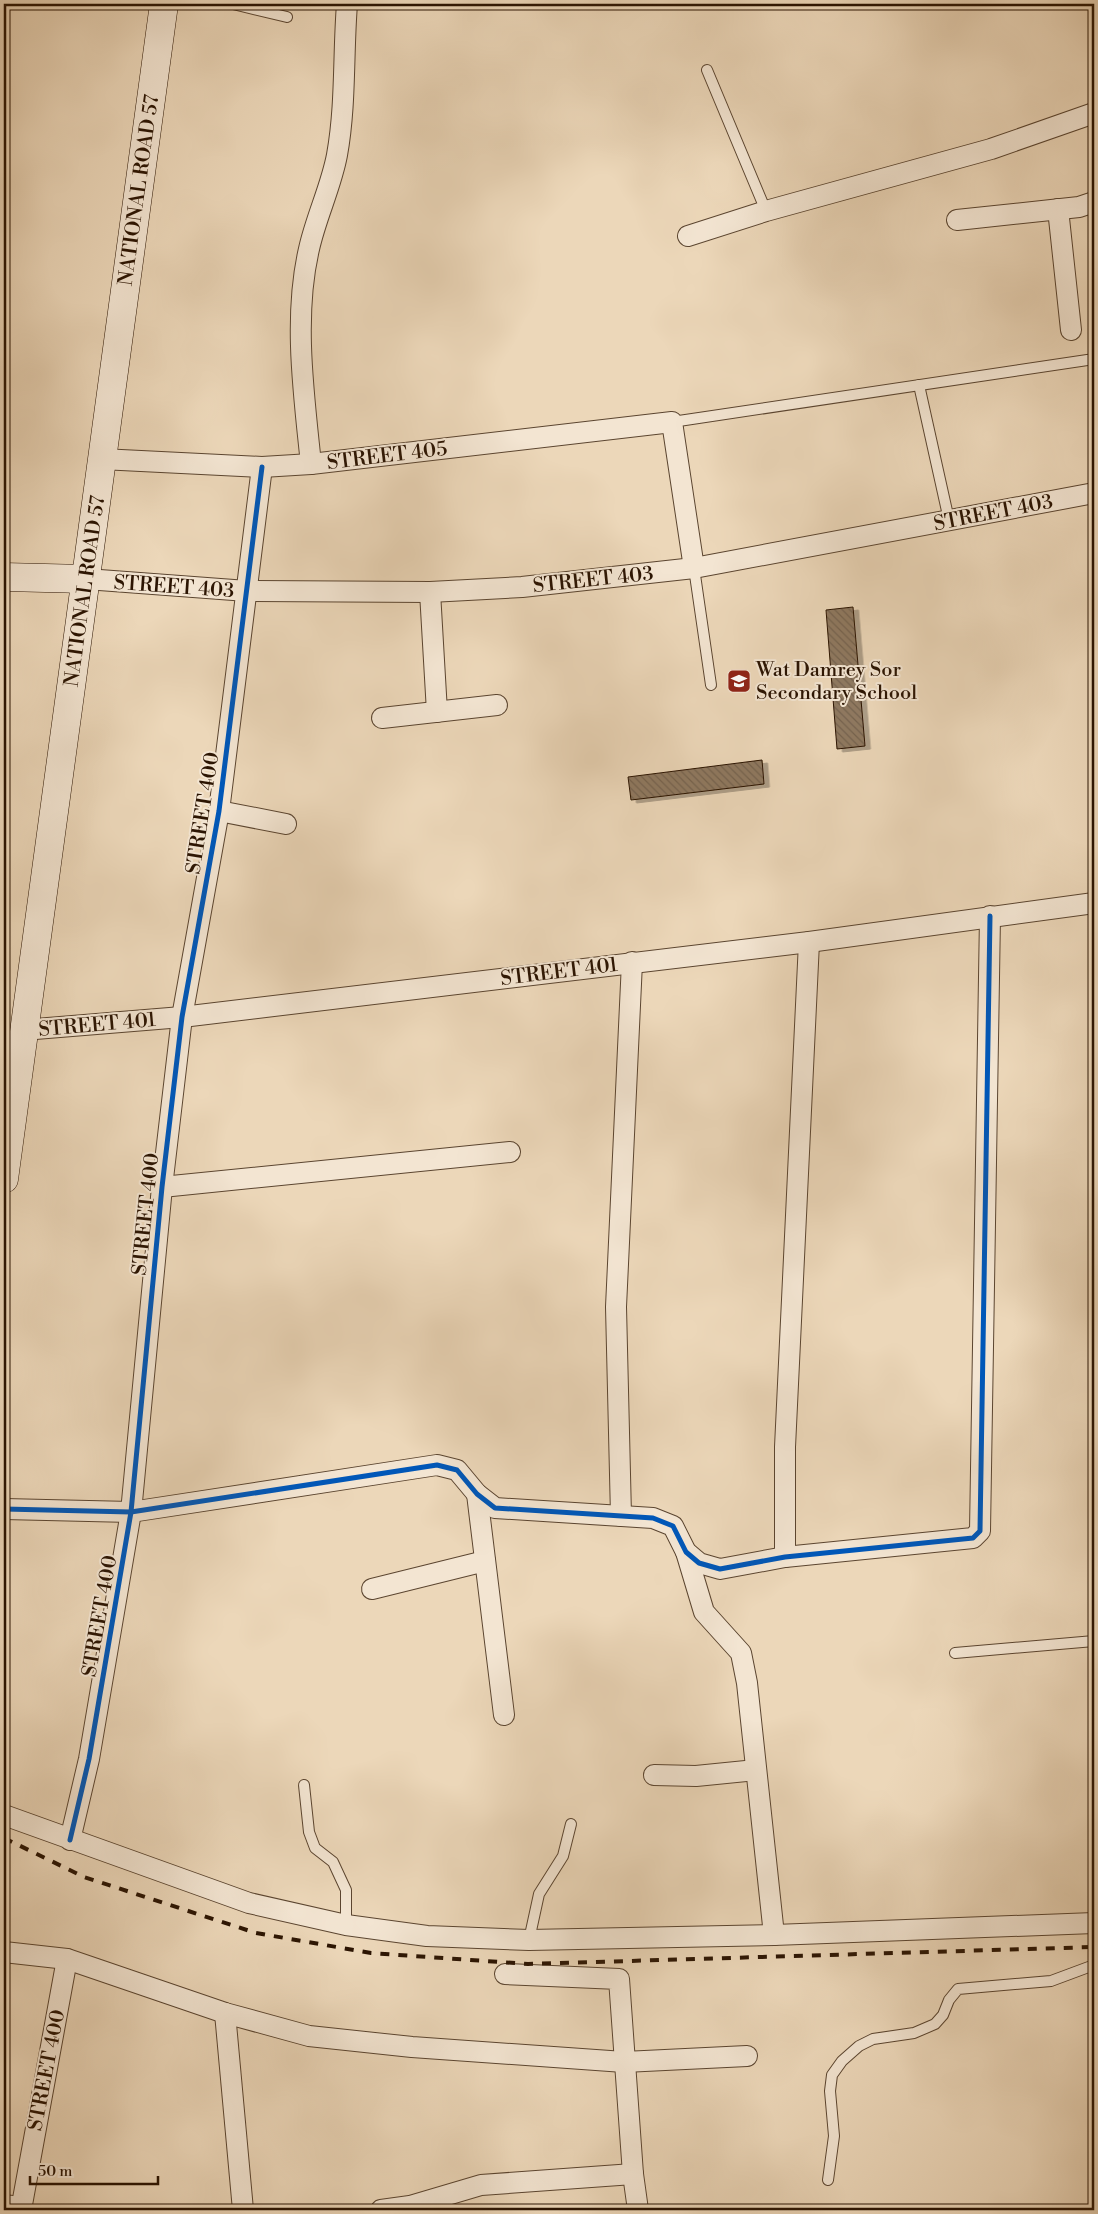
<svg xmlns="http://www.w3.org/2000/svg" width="1098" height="2214" font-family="'Libre Bodoni',serif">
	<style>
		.building { fill: url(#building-back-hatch); stroke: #2b1402; filter: url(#shadow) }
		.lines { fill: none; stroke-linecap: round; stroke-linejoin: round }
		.lane-casing { stroke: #5b4530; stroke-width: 12 }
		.street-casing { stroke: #5b4530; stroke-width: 22 }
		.secondary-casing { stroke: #2b1402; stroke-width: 29 }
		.lane { stroke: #f3e5d2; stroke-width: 10 }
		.street { stroke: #f3e5d2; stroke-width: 20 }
		.secondary { stroke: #f3e5d2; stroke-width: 28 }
		.rail { stroke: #2b1402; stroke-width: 4; stroke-dasharray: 9 9; stroke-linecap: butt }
		.cycleway-casing { stroke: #f3e5d2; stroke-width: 8 }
		.cycleway { stroke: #0057b8; stroke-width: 5 }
		.labels { text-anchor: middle; stroke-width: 4; stroke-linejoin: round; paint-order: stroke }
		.street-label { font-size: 20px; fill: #2b1402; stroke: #f3e5d2 }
		.poi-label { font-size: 20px; fill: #2b1402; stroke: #f3e5d2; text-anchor: start }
	</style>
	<defs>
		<pattern id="building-back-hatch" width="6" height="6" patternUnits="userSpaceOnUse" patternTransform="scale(1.25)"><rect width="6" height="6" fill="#8f7961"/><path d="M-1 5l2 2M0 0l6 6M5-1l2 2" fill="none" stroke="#75624e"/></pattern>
		<filter id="shadow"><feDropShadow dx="5.5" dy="3" stdDeviation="0" flood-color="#0004"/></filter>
	</defs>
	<rect width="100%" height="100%" fill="#ecd7b9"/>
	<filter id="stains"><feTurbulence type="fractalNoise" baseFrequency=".004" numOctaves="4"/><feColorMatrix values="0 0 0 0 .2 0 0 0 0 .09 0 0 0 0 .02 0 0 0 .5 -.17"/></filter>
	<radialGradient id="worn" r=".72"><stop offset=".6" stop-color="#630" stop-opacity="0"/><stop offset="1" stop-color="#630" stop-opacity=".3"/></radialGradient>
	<g class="building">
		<path d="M 853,607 L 865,746 L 837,749 L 826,610 Z"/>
		<path d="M 762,760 L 764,784 L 631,800 L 628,777 Z"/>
	</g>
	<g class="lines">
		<g class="lane-casing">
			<g id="lane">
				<path d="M 233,4 L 287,17"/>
				<path d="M 707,70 L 766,211"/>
				<path d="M 919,385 L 949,520"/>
				<path d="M 672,422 L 1094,359"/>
				<path d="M 694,568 L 711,685"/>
				<path d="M 955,1653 L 1094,1641"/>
				<path d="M 304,1785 L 309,1832 L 315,1848 L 333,1862 L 346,1890 L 346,1925"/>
				<path d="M 529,1940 L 539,1894 L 563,1856 L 571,1824"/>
				<path d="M 828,2180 L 834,2136 L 830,2091 L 832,2075 L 842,2061 L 859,2046 L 873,2039 L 914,2033 L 935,2024 L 943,2015 L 949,2000 L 958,1989 L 1051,1981 L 1094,1965"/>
				<path d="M 4,2200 L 21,2202"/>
			</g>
		</g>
		<g class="street-casing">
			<g id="street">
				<path d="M 1058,209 L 1071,330"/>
				<path d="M 957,220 L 1079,207 L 1094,202"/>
				<path d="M 688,236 L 766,211 L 991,149 L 1094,113"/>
				<path d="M 101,459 L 262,467 L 311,464 L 672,422 L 694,568"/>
				<path d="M 311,464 C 304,396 293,317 309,249 C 316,217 331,187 337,155 C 346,105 343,54 347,4"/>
				<path d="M 86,579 L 247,591 L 430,592 L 522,587 L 694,568 L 1094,493"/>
				<path d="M 430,592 L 437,712"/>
				<path d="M 382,718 L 497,705"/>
				<path d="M 219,811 L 286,824"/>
				<path d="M 23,1030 L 182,1017 L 809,942 L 1094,903"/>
				<path d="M 162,1187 L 510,1152"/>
				<path d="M 477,1494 L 504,1715"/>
				<path d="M 4,1509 L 131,1512 L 437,1465 L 457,1470 L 477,1494 L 495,1508 L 653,1518 L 673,1526 L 686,1552 L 699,1563 L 720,1569 L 785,1557 L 973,1538 L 980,1531 L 990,916"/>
				<path d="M 621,1516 L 616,1307 L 632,962"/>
				<path d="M 686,1552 L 704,1612 L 741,1653 L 747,1683 L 774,1935"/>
				<path d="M 785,1557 L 785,1447 L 809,942"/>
				<path d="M 372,1589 L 485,1561"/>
				<path d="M 654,1775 L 696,1776 L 756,1770"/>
				<path d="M 4,1815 L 249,1903 L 346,1925 L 427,1936 L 529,1940 L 774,1935 L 1094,1923"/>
				<path d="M 70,1840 L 89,1759 L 131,1512 L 162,1187 L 182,1017 L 219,811 L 262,467"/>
				<path d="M 4,1952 L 67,1959 L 225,2013 L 309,2036 L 412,2047 L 624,2062 L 747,2056"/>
				<path d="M 505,1974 L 619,1979 L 633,2174 L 638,2210"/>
				<path d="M 225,2013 L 243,2210"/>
				<path d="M 21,2210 L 67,1959"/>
				<path d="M 381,2210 L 410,2206 L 481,2185 L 633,2174"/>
			</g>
		</g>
		<g class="secondary-casing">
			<g id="secondary">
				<path d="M 4,577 L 86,579"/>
				<path d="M 4,1179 L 164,4"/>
			</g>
		</g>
		<use href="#lane" class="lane"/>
		<use href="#street" class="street"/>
		<use href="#secondary" class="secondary"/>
		<path class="rail" d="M 4,1838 L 84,1877 L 256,1933 L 371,1953 L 528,1964 L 1094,1947"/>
		<g class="cycleway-casing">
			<g id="cycleway">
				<path d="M 4,1509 L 131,1512 L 437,1465 L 457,1470 L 477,1494 L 495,1508 L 653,1518 L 673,1526 L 686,1552 L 699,1563 L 720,1569 L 785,1557 L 973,1538 L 980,1531 L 990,916"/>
				<path d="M 70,1840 L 89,1759 L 131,1512 L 162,1187 L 182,1017 L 219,811 L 262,467"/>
			</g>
		</g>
		<use href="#cycleway" class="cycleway"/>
	</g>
	<defs>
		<g id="school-square" transform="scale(1.25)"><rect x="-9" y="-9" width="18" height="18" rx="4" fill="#8f2418" stroke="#f3e5d2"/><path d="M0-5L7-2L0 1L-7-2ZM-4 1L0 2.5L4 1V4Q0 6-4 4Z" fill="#fff"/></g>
	</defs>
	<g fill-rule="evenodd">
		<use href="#school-square" x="739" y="681"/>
	</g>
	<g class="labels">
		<g class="street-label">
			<text transform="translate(138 190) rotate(-82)" y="7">NATIONAL ROAD 57</text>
			<text transform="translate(387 455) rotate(-7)" y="7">STREET 405</text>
			<text transform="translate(993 512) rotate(-11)" y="7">STREET 403</text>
			<text transform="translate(593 579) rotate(-6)" y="7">STREET 403</text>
			<text transform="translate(174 586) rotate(4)" y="7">STREET 403</text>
			<text transform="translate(84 591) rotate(-82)" y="7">NATIONAL ROAD 57</text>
			<text transform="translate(202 813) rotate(-81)" y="7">STREET 400</text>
			<text transform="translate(559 971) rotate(-7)" y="7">STREET 401</text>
			<text transform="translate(97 1024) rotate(-5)" y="7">STREET 401</text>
			<text transform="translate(145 1214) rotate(-84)" y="7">STREET 400</text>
			<text transform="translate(99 1616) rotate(-80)" y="7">STREET 400</text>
			<text transform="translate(46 2070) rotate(-79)" y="7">STREET 400</text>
		</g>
		<g class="poi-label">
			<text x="756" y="676">Wat Damrey Sor<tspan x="756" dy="23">Secondary School</tspan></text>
		</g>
	</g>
	<rect width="1098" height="2214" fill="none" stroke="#ecd7b9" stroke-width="20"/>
	<rect x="5" y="5" width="1088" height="2204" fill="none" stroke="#2b1402" stroke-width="2.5"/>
	<rect x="10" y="10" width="1078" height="2194" fill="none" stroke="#2b1402"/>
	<path d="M30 2176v8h128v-8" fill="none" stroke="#2b1402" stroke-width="2.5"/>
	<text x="38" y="2176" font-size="15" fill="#2b1402" stroke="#f3e5d2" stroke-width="4" paint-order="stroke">50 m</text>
	<rect width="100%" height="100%" filter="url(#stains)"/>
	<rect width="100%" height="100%" fill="url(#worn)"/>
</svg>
